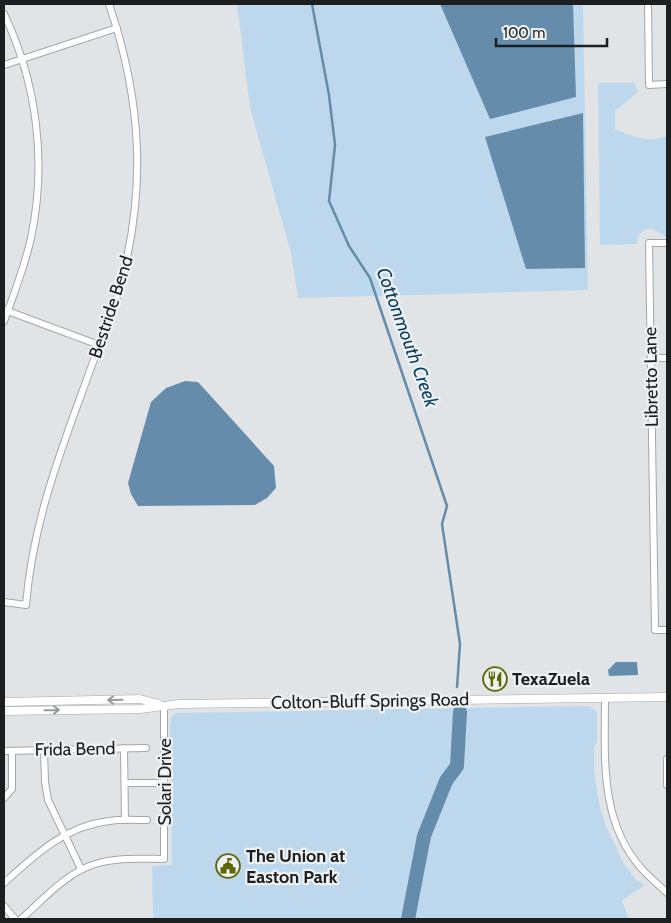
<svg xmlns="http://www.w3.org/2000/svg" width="671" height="923" font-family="Cabin,sans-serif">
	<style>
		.green { fill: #bdd8ec }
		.water { fill: #658dab }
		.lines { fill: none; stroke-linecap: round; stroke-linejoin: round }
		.stream { stroke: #658dab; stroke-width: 2.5 }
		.river { stroke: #658dab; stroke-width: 14 }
		.minor-casing { stroke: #a3a7a9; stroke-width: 8 }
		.tertiary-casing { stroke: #a3a7a9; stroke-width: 9 }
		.minor { stroke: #fff; stroke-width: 6 }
		.tertiary { stroke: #fff; stroke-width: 8 }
		.oneway { stroke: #999a9a }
		.labels { text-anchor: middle; stroke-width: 4.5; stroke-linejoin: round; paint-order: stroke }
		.street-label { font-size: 18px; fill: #1c1e1f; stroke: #edf1f4 }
		.poi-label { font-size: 18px; font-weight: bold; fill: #1c1e1f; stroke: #edf1f4; text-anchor: start }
		.water-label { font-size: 19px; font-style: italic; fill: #0d4160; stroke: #edf1f4 }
	</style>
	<rect width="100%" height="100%" fill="#e0e4e7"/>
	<g class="green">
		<path d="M 237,4 L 583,4 L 588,290 L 298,298 L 291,253 L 250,108 Z"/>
		<path d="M 598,83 L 634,83 L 638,92 L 615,111 L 615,129 C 633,136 648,144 667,136 L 667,237 C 655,232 651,223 638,235 L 637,244 L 600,245 Z"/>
		<path d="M 589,706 L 595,710 L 597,712 L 597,742 L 594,747 L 594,772 L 600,808 L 606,826 L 623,862 L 636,880 L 645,885 L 622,900 L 629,919 L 153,919 L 152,866 L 172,865 L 170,725 L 172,716 L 176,713 Z"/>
	</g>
	<g class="water">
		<path d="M 440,4 L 573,4 L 576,97 L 490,119 Z"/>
		<path d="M 583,113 L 585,268 L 526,269 L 485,137 Z"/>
		<path d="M 185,381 L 198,382 L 274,466 L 276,488 L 267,498 L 255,505 L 138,506 L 131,494 L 128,483 L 151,402 L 166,388 Z"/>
		<path d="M 616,662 L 637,662 L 638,675 L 609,676 L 608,670 Z"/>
	</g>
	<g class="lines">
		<path class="stream" d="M 312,4 L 329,95 L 335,145 L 329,201 L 349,246 L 370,278 L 447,506 L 442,524 L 460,644 L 457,687"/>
		<path class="river" d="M 408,919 L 424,836 L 446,781 L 457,766 L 460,712"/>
		<g class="minor-casing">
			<g id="minor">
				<path d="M 648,4 L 649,85 L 667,84"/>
				<path d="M 4,14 C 37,83 47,162 31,238 C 25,266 14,294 4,321"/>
				<path d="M 4,65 L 117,28"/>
				<path d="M 667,243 L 649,243 L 655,630 L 667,630"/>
				<path d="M 5,310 L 99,345"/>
				<path d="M 651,358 L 667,358"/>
				<path d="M 4,602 L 26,605 C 33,519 63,445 92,365 C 100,342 110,320 117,297 C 147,195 143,104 109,4"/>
				<path d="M 605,697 C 605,756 599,822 642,869 C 650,878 659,885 667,893"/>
				<path d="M 124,748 L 125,820"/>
				<path d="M 44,750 L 45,782 L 48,800 L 81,869"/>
				<path d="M 4,751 L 146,748"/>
				<path d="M 667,759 L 667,785"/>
				<path d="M 125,783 L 164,783"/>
				<path d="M 4,798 L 12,789 L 12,751"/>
				<path d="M 4,883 C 35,855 65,826 109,821 C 121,819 135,820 147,820"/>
				<path d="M 4,906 L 15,919"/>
				<path d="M 21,919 C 44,899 66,873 95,864 C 116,857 142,859 164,859 L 164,705"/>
			</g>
		</g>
		<g class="tertiary-casing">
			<g id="tertiary">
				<path d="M 4,702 L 140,699 L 159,704"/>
				<path d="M 4,711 L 140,709 L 179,704 L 667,697"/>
			</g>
		</g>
		<use href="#minor" class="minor"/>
		<use href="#tertiary" class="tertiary"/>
	</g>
	<defs><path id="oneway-shaft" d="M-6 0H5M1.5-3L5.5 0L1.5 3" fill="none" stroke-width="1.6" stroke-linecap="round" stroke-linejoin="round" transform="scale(1.25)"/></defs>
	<g class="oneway">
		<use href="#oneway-shaft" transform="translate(115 700) rotate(179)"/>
		<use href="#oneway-shaft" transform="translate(52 710) rotate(-1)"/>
	</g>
	<defs>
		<g id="restaurant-ring" transform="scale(1.25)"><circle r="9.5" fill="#edf1f4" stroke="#5e6604" stroke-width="1.5"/><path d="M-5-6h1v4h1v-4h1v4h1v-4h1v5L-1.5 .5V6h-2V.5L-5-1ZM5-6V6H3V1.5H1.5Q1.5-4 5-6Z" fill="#5e6604"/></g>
		<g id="civic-ring" transform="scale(1.25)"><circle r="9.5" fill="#edf1f4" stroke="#5e6604" stroke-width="1.5"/><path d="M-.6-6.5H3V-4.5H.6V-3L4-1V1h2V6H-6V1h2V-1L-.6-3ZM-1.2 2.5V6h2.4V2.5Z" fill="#5e6604"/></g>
	</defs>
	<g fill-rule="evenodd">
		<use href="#restaurant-ring" x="495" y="679"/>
		<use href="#civic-ring" x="228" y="866"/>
	</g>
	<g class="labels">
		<g class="street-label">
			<text transform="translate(111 307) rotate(-72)" y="6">Bestride Bend</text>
			<text transform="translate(651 377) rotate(-91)" y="6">Libretto Lane</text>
			<text transform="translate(370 701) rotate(-1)" y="6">Colton-Bluff Springs Road</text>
			<text transform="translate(75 749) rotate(-1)" y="6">Frida Bend</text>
			<text transform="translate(165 782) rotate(-90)" y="6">Solari Drive</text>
		</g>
		<g class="poi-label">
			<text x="512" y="685">TexaZuela</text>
			<text x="246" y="862">The Union at<tspan x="246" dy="21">Easton Park</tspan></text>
		</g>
		<g class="water-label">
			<text transform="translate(408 337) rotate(70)" y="7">Cottonmouth Creek</text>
		</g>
	</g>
	<rect width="671" height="923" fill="none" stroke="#1c1e1f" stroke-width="10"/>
	<path d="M496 38v8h111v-8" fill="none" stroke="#1c1e1f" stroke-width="2.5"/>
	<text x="503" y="38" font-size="15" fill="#1c1e1f" stroke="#edf1f4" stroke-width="4" paint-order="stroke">100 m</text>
</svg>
